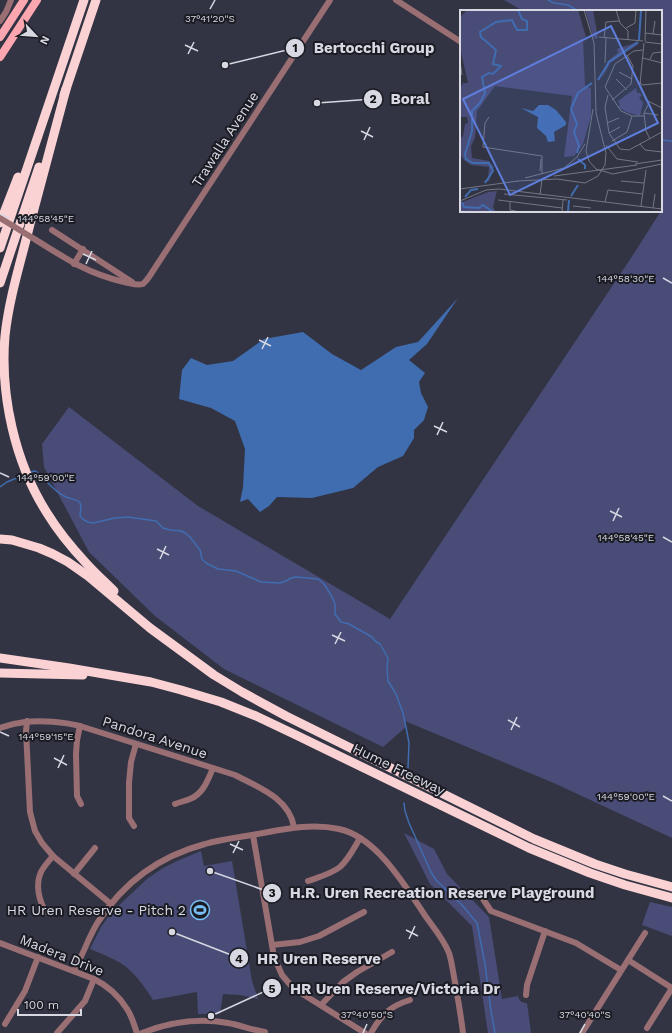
<svg xmlns="http://www.w3.org/2000/svg" width="672" height="1033" font-family="'Work Sans',sans-serif">
	<style>
		.green { fill: #4a4c78 }
		.water { fill: #406cb0 }
		.lines { fill: none; stroke-linecap: round; stroke-linejoin: round }
		.stream { stroke: #406cb0; stroke-width: 1.5 }
		.minor { stroke: #996f73; stroke-width: 6 }
		.major { stroke: #fca7af; stroke-width: 8 }
		.highway { stroke: #fbd2d4; stroke-width: 9 }
		.minor-bridge { stroke: #996f73; stroke-width: 6 }
		.ticks { fill: none; stroke: #d7d8e2; stroke-width: 1.5 }
		.labels { text-anchor: middle; stroke-width: 4; stroke-linejoin: round; paint-order: stroke }
		.street-label { font-size: 14px; fill: #d7d8e2; stroke: #1b1c23 }
		.poi-label { font-size: 14px; fill: #d7d8e2; stroke: #1b1c23; text-anchor: end }
		.inset-river { fill: none; stroke: #406cb0; stroke-width: 2 }
		.inset-road { fill: none; stroke: #747683; stroke-width: 1 }
		.view { fill: #5e7edc; fill-opacity: 0.15; stroke: #5e7edc; stroke-width: 2 }
		.inset-edge { fill: none; stroke: #d7d8e2; stroke-width: 2 }
		.ticks-label { font-size: 10px; text-anchor: middle; fill: #d7d8e2; stroke: #1b1c23; stroke-width: 4; stroke-linejoin: round; paint-order: stroke }
		.leader { fill: none; stroke: #d7d8e2; stroke-width: 1.5 }
		.callout-dot { fill: #d7d8e2; stroke: #1b1c23; stroke-width: 1.5 }
		.mark-label { font-size: 12px; text-anchor: middle; font-weight: bold; fill: #111 }
		.callout-label { font-size: 15px; text-anchor: middle; font-weight: bold; fill: #d7d8e2; stroke: #1b1c23; stroke-width: 4; stroke-linejoin: round; paint-order: stroke }
	</style>
	<rect width="100%" height="100%" fill="#323443"/>
	<g class="green">
		<path d="M 504,0 L 672,0 L 672,838 L 556,784 L 405,721 L 406,727 L 383,747 L 224,669 L 155,616 L 89,552 L 44,467 L 42,444 L 69,407 L 198,506 L 390,619 L 631,258 L 661,211 L 661,11 L 523,11 Z"/>
		<path d="M 404,833 L 434,849 L 447,874 L 489,917 L 502,999 L 518,996 C 519,1001 522,1003 527,1003 L 531,1033 L 488,1033 L 472,926 L 430,884 Z"/>
		<path d="M 201,851 L 204,866 L 232,861 L 252,981 L 258,999 L 240,995 L 223,994 L 220,1014 L 198,1014 L 197,992 L 153,1000 C 145,987 133,970 119,962 C 110,957 100,953 90,949 L 101,927 L 111,913 L 148,878 L 163,868 L 177,861 Z"/>
		<path d="M 650,902 L 672,907 L 672,936 L 642,925 Z"/>
	</g>
	<path class="water" d="M 458,298 L 427,344 L 409,360 L 425,373 L 419,382 L 421,393 L 428,407 L 424,420 L 414,430 L 414,438 L 403,456 L 378,467 L 353,488 L 312,498 L 277,497 L 269,506 L 260,512 L 248,499 L 240,502 L 243,487 L 245,449 L 235,421 L 211,408 L 179,399 L 182,370 L 191,358 L 207,365 L 233,361 L 264,339 L 303,332 L 332,354 L 361,370 L 396,347 L 418,342 Z"/>
	<g class="lines">
		<g class="stream">
			<path d="M 548,0 L 554,3 L 568,5 L 578,11"/>
			<path d="M 661,140 L 672,141"/>
			<path d="M 31,472 L 34,471 L 37,472 C 46,480 54,492 66,497 C 70,499 78,499 80,503 C 82,507 80,512 80,516 L 84,520 L 88,522 L 93,523 L 115,518 L 128,517 L 156,521 L 163,528 L 170,530 L 181,531 L 185,533 L 190,537 L 200,550 L 202,559 L 206,563 L 218,569 L 236,571 L 252,578 L 261,582 L 280,583 L 286,581 L 291,578 L 296,577 L 318,579 L 324,584 L 331,595 L 335,604 L 335,614 L 341,622 L 349,624 L 372,637 L 375,641 L 380,644 L 388,658 L 387,669 L 388,681 L 396,694 L 403,713 L 406,727 L 409,743 L 408,768"/>
			<path d="M 0,487 L 7,482 L 19,477"/>
			<path d="M 404,803 L 405,811 L 409,823 L 431,872 L 436,880 L 462,905 L 477,923 L 485,964 L 491,1011 L 495,1033"/>
		</g>
		<g class="minor">
			<path d="M 396,0 L 461,42"/>
			<path d="M 0,21 L 6,12 L 11,0"/>
			<path d="M 52,230 L 132,282"/>
			<path d="M 36,240 C 66,259 89,274 124,282 C 130,283 137,286 143,284 C 145,282 147,280 149,277 L 330,0"/>
			<path d="M 74,264 L 83,249"/>
			<path d="M 27,721 L 26,731 L 30,812 L 35,831 L 42,843 L 53,856 L 111,904"/>
			<path d="M 80,726 L 77,740 L 76,754 L 77,796 L 81,804"/>
			<path d="M 0,728 C 8,725 16,723 25,722 C 41,720 64,722 80,726 L 235,775 C 258,787 289,798 294,827"/>
			<path d="M 175,804 C 180,802 185,801 190,799 C 203,794 208,780 213,768"/>
			<path d="M 134,826 L 129,818 L 129,783 L 131,762 L 136,744"/>
			<path d="M 253,835 L 274,957 L 282,975 L 293,988 L 365,1033"/>
			<path d="M 74,874 L 95,848"/>
			<path d="M 308,881 C 319,877 331,874 340,867 C 349,859 354,848 360,838"/>
			<path d="M 483,899 L 491,911 L 576,943 L 621,970"/>
			<path d="M 46,912 C 39,901 35,885 41,872 C 44,866 49,861 53,856"/>
			<path d="M 0,943 L 94,979 C 108,986 119,996 127,1009 C 132,1016 134,1025 137,1033"/>
			<path d="M 272,945 L 300,942 L 319,936 L 364,912"/>
			<path d="M 628,960 L 672,988"/>
			<path d="M 74,971 C 79,961 84,951 88,941 C 91,935 94,928 98,922 C 123,883 160,856 205,844 C 218,840 233,838 246,836 C 277,831 308,822 339,829 C 377,837 406,887 426,917 C 434,928 444,940 449,953 C 452,962 453,973 455,982 C 458,999 461,1016 463,1033"/>
			<path d="M 526,995 L 527,985 L 545,931"/>
			<path d="M 321,1005 L 343,982 L 357,972 L 392,952"/>
			<path d="M 5,1024 L 25,991 L 38,957"/>
			<path d="M 647,1028 L 672,988"/>
			<path d="M 57,1033 L 85,1001 L 94,979"/>
			<path d="M 142,1033 C 170,1022 199,1018 228,1023 C 240,1025 252,1030 265,1032"/>
			<path d="M 371,1033 C 381,1015 390,1006 410,1000"/>
			<path d="M 582,1033 L 645,933"/>
		</g>
		<g class="major">
			<path d="M 0,37 L 24,0"/>
			<path d="M 0,57 L 37,0"/>
		</g>
		<g class="highway">
			<path d="M 66,89 C 54,134 42,179 30,224 C 21,261 9,298 5,336 C 0,395 15,463 47,513 C 58,531 72,548 86,563 C 95,573 105,582 114,591"/>
			<path d="M 64,95 L 96,0"/>
			<path d="M 0,223 L 18,177"/>
			<path d="M 0,248 L 84,0"/>
			<path d="M 0,283 L 39,167"/>
			<path d="M 0,539 L 12,540 L 39,548 L 53,554 L 68,562 L 88,576 L 150,628 L 214,675 L 242,692 L 286,716 L 534,839 L 595,864 L 625,874 L 672,887"/>
			<path d="M 0,658 L 69,668 L 151,682 L 181,690 L 221,702 L 256,716 L 296,735 L 529,848 L 590,873 L 625,885 L 672,898"/>
			<path d="M 0,673 L 83,675"/>
		</g>
		<path class="minor-bridge" d="M 0,218 L 36,240"/>
	</g>
	<path class="ticks" d="M 210,9 L 215,0M 185,45 L 198,51M 188,54 L 194,42M 361,131 L 373,137M 364,140 L 370,127M 0,214 L 9,218M 83,254 L 96,260M 86,264 L 92,251M 663,278 L 672,283M 259,340 L 271,346M 262,349 L 268,337M 434,426 L 447,432M 437,435 L 443,422M 0,473 L 9,477M 610,511 L 622,517M 613,521 L 619,508M 663,537 L 672,542M 157,549 L 169,555M 160,559 L 166,546M 332,635 L 345,641M 335,644 L 341,632M 508,720 L 520,727M 511,730 L 517,717M 0,732 L 9,736M 54,758 L 67,765M 58,768 L 64,755M 663,796 L 672,801M 230,844 L 243,850M 233,853 L 239,841M 406,930 L 418,936M 409,939 L 415,926M 363,1033 L 367,1024M 580,1033 L 585,1024"/>
	<defs>
		<g id="stadium-ring" transform="scale(1)"><circle r="9.5" fill="#1b1c23" stroke="#77bff7" stroke-width="1.5"/><path d="M0-5a6.5 5 0 1 0 0 10a6.5 5 0 1 0 0-10ZM-3.5-1.8h7v3.6h-7Z" fill="#77bff7"/></g>
	</defs>
	<g fill-rule="evenodd">
		<use href="#stadium-ring" x="200" y="910"/>
	</g>
	<g class="labels">
		<g class="street-label">
			<text transform="translate(225 139) rotate(-57)" y="5">Trawalla Avenue</text>
			<text transform="translate(155 737) rotate(18)" y="5">Pandora Avenue</text>
			<text transform="translate(399 769) rotate(26)" y="5">Hume Freeway</text>
			<text transform="translate(62 955) rotate(22)" y="5">Madera Drive</text>
		</g>
		<g class="poi-label">
			<text x="186" y="915">HR Uren Reserve - Pitch 2</text>
		</g>
	</g>
	<g transform="translate(460 10)">
		<rect width="202" height="202" fill="#323443"/>
		<path d="M 7,0 L 118,0 L 126,27 L 123,28 L 125,76 L 131,78 L 131,106 L 123,134 L 114,146 L 104,147 L 112,86 L 35,76 L 17,101 L 15,128 L 11,136 L 12,148 L 29,151 L 34,157 L 29,171 L 23,172 L 28,168 L 29,157 L 11,155 L 4,150 L 0,144 L 0,129 L 3,126 L 5,114 L 8,113 L 7,107 L 0,107 L 0,79 L 3,73 L 8,73 L 0,37 L 0,7 ZM 125,0 L 133,0 L 138,28 L 134,29 ZM 177,32 L 179,34 L 150,53 L 142,69 L 148,51 L 158,43 L 157,39 ZM 176,78 L 177,83 L 180,83 L 182,86 L 179,87 L 183,93 L 180,106 L 166,102 L 158,97 L 160,95 L 158,91 ZM 37,181 L 33,197 L 36,202 L 0,202 L 0,193 L 28,182 Z" fill="#4a4c78"/>
		<path d="M 79,95 L 88,95 L 96,100 L 106,112 L 106,115 L 94,122 L 95,131 L 88,132 L 86,126 L 77,118 L 78,107 L 61,98 L 73,101 Z" fill="#406cb0"/>
		<path class="inset-river" d="M 179,30 L 181,0M 138,70 L 149,52 L 178,32M 117,143 L 119,136 L 114,122 L 117,114 L 111,99 L 118,83 L 132,73M 118,149 L 125,155 L 125,159M 25,173 L 33,161 L 29,153 L 13,153 L 6,149 L 5,144 L 12,121 L 12,101 L 20,93 L 25,83 L 22,67 L 29,63 L 33,64 L 41,56 L 33,54 L 36,40 L 21,27 L 20,22 L 36,12 L 52,10 L 57,20 L 67,20 L 67,11 L 62,9 L 58,0M 111,186 L 118,175M 5,187 L 11,180 L 18,179M 2,192 L 4,197 L 19,198 L 23,195 L 33,202M 108,202 L 109,190"/>
		<path class="inset-road" d="M 156,0 L 160,13 L 168,21 L 168,30M 166,18 L 175,13 L 176,0M 185,23 L 202,25M 193,24 L 195,11M 139,27 L 183,31M 144,28 L 146,12 L 159,11M 185,31 L 186,0M 185,32 L 202,34M 183,40 L 174,41 L 155,54 L 145,77 L 161,101 L 172,106 L 184,106M 183,48 L 202,53M 190,49 L 193,43 L 202,42M 0,52 L 2,65M 145,53 L 146,28M 159,62 L 172,69M 156,69 L 167,80M 180,72 L 182,75 L 202,73M 180,74 L 184,33M 180,75 L 186,90 L 202,98M 148,85 L 145,97 L 149,123 L 160,139 L 169,140 L 202,122M 152,90 L 171,74 L 173,56 L 167,45M 189,93 L 184,103 L 186,121 L 190,129M 133,99 L 126,141 L 129,151 L 136,159 L 153,164 L 202,154M 184,103 L 198,105M 29,107 L 25,113 L 23,137 L 82,146M 147,113 L 159,108M 149,123 L 160,117M 152,131 L 167,122 L 172,106M 180,134 L 185,140 L 202,142M 146,135 L 157,149 L 178,152M 82,146 L 82,164M 175,154 L 202,150M 80,161 L 81,149M 94,166 L 177,155M 65,168 L 104,158 L 117,147 L 125,134M 57,171 L 97,169 L 125,173 L 138,166 L 145,155 L 146,143 L 136,103 L 134,33 L 124,0M 161,171 L 184,173M 0,179 L 58,171M 44,184 L 107,190M 80,185 L 82,169M 38,190 L 102,198M 0,191 L 26,180 L 39,179 L 202,199M 50,192 L 50,200 L 60,202M 145,192 L 148,180 L 183,184M 113,196 L 131,198M 181,196 L 186,160M 193,198 L 195,184M 102,202 L 103,190"/>
		<path class="view" d="M 151,16 L 198,113 L 50,185 L 3,89 Z"/>
		<rect width="202" height="202" class="inset-edge"/>
	</g>
	<g class="ticks-label">
		<text x="210" y="22">37°41'20"S</text>
		<text x="46" y="222">144°58'45"E</text>
		<text x="626" y="282">144°58'30"E</text>
		<text x="46" y="481">144°59'00"E</text>
		<text x="626" y="541">144°58'45"E</text>
		<text x="46" y="740">144°59'15"E</text>
		<text x="626" y="800">144°59'00"E</text>
		<text x="367" y="1018">37°40'50"S</text>
		<text x="585" y="1018">37°40'40"S</text>
	</g>
	<path class="leader" d="M225 65L295 48M317 103L373 99M210 871L272 893M172 932L239 958M211 1016L272 988"/>
	<g class="callout-dot">
		<circle cx="225" cy="65" r="4"/>
		<circle cx="317" cy="103" r="4"/>
		<circle cx="210" cy="871" r="4"/>
		<circle cx="172" cy="932" r="4"/>
		<circle cx="211" cy="1016" r="4"/>
		<circle cx="295" cy="48" r="10"/>
		<circle cx="373" cy="99" r="10"/>
		<circle cx="272" cy="893" r="10"/>
		<circle cx="239" cy="958" r="10"/>
		<circle cx="272" cy="988" r="10"/>
	</g>
	<g class="mark-label">
		<text x="295" y="52">1</text>
		<text x="373" y="103">2</text>
		<text x="272" y="897">3</text>
		<text x="239" y="963">4</text>
		<text x="272" y="993">5</text>
	</g>
	<g class="callout-label">
		<text x="374" y="53">Bertocchi Group</text>
		<text x="410" y="104">Boral</text>
		<text x="442" y="898">H.R. Uren Recreation Reserve Playground</text>
		<text x="319" y="964">HR Uren Reserve</text>
		<text x="395" y="994">HR Uren Reserve/Victoria Dr</text>
	</g>
	<g transform="translate(36 36) rotate(116)" stroke="#1b1c23" stroke-width="3" paint-order="stroke">
	<path d="M0-3L7 15L0 10L-7 15Z" fill="#d7d8e2"/>
	<text y="-6" font-size="11" font-weight="bold" text-anchor="middle" fill="#d7d8e2">N</text>
	</g>
	<path d="M18 1009v6h63v-6" fill="none" stroke="#d7d8e2" stroke-width="2"/>
	<text x="24" y="1009" font-size="12" fill="#d7d8e2" stroke="#1b1c23" stroke-width="3" paint-order="stroke">100 m</text>
</svg>
